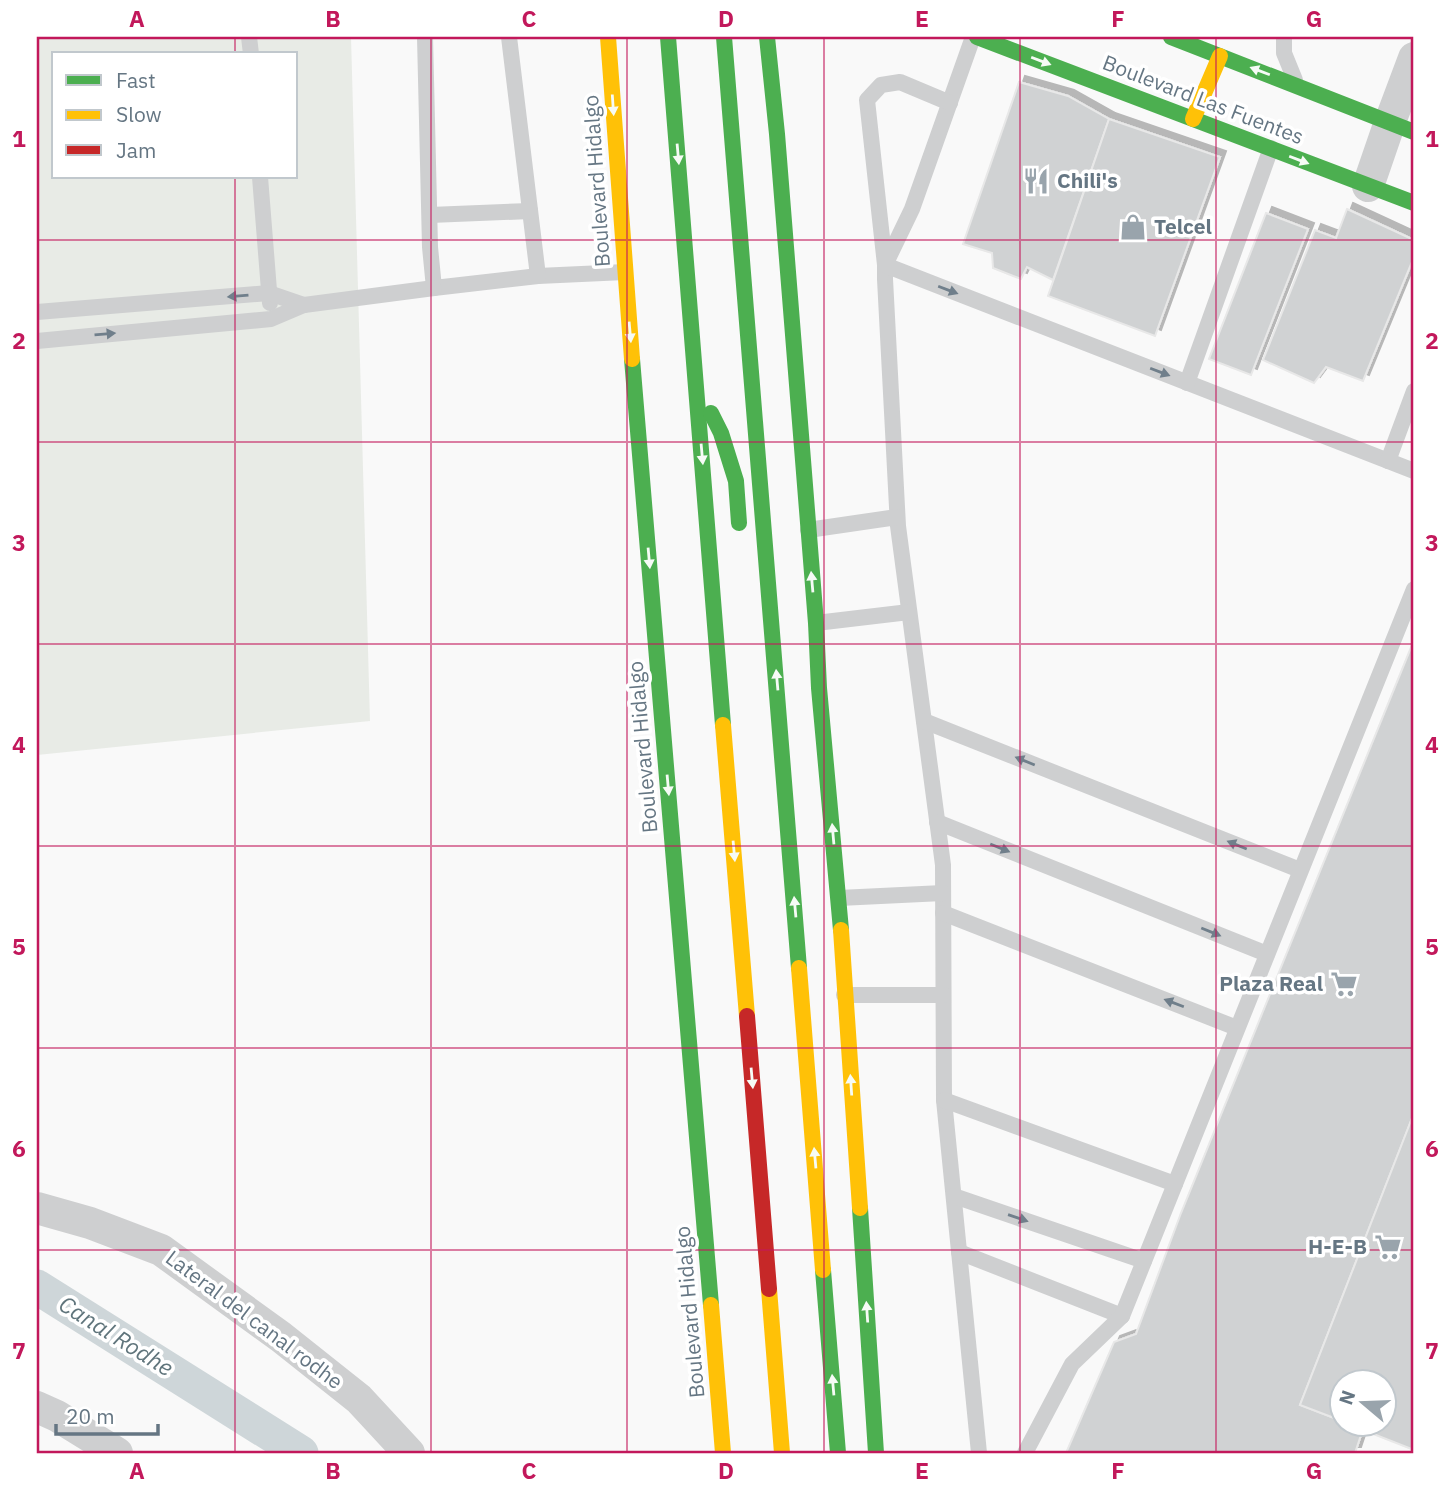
<svg xmlns="http://www.w3.org/2000/svg" width="1451" height="1490" font-family="'IBM Plex Sans',sans-serif">
	<style>
		.green { fill: #e8ebe6; fill-rule: evenodd }
		.lines { fill: none; stroke-linecap: round; stroke-linejoin: round }
		.canal { stroke: #ced6d9; stroke-width: 35 }
		.building { fill: #d0d2d3; stroke: #e8e8e8; stroke-width: 2; filter: url(#shadow) }
		.lane { stroke: #cecfd0; stroke-width: 16 }
		.street { stroke: #cecfd0; stroke-width: 32 }
		.fast { stroke: #4caf50; stroke-width: 16 }
		.slow { stroke: #ffc107; stroke-width: 16 }
		.jam { stroke: #c62828; stroke-width: 16 }
		.oneway { fill: #f6fbf6 }
		.oneway2 { fill: #707f8b }
		.grid { fill: none; stroke: #c2185b; stroke-width: 2; stroke-opacity: 0.55 }
		.labels { text-anchor: middle; stroke-width: 7; stroke-linejoin: round; paint-order: stroke }
		.street-label { font-size: 21px; fill: #657683; stroke: #fff }
		.poi-label { font-size: 21px; font-weight: bold; fill: #657683; stroke: #fff; text-anchor: start }
		.water-label { font-size: 23px; font-style: italic; fill: #60757c; stroke: #fff }
		.neatline { fill: none; stroke: #c2185b; stroke-width: 2.5 }
		.grid-label { font-size: 23px; text-anchor: middle; font-weight: bold; fill: #c2185b }
	</style>
	<defs>
		<filter id="shadow"><feDropShadow dx="6" dy="-6" stdDeviation="0" flood-color="#0004"/></filter>
	</defs>
	<rect width="100%" height="100%" fill="#f9f9f9"/>
	<path class="green" d="M 37,37 L 351,37 L 370,721 L 37,755 ZM 54,54 L 296,54 L 296,177 L 54,177 Z"/>
	<g class="lines">
		<path class="canal" d="M 37,1287 L 301,1453"/>
	</g>
	<g class="building">
		<path d="M 1019,82 L 1068,96 L 1109,119 L 1053,280 L 1027,267 L 1021,279 L 993,268 L 992,253 L 963,244 Z"/>
		<path d="M 1109,119 L 1220,157 L 1155,336 L 1048,296 Z"/>
		<path d="M 1347,209 L 1414,240 L 1414,257 L 1363,381 L 1326,367 L 1314,383 L 1263,360 L 1315,230 L 1336,238 Z"/>
		<path d="M 1266,213 L 1308,229 L 1251,375 L 1209,359 Z"/>
		<path d="M 1414,640 L 1414,1113 L 1300,1405 L 1342,1421 L 1342,1424 L 1348,1424 L 1363,1429 L 1355,1453 L 1066,1453 L 1114,1342 L 1136,1334 L 1181,1213 Z"/>
		<path d="M 1414,1113 L 1414,1450 L 1348,1424 L 1384,1424 L 1384,1382 L 1342,1382 L 1342,1421 L 1300,1405 Z"/>
	</g>
	<g class="lines">
		<g class="lane">
			<path d="M 249,37 L 251,54"/>
			<path d="M 425,37 L 430,247 L 434,288 L 538,276 L 625,272"/>
			<path d="M 509,37 L 538,276"/>
			<path d="M 973,37 L 912,209 L 885,265 L 885,279 L 898,526 L 943,865 L 944,1100 L 979,1453"/>
			<path d="M 1284,37 L 1284,53 L 1295,80"/>
			<path d="M 950,103 L 900,82 L 881,85 L 867,100 L 885,265 L 1414,471"/>
			<path d="M 260,177 L 270,303"/>
			<path d="M 430,215 L 530,211"/>
			<path d="M 37,312 L 269,293 L 304,305"/>
			<path d="M 37,341 L 271,319 L 304,305 L 434,288"/>
			<path d="M 1187,383 L 1271,148"/>
			<path d="M 1388,461 L 1414,391"/>
			<path d="M 808,530 L 897,517"/>
			<path d="M 816,623 L 909,612"/>
			<path d="M 924,721 L 1300,870"/>
			<path d="M 937,822 L 1267,954"/>
			<path d="M 839,898 L 943,893"/>
			<path d="M 943,913 L 1237,1028"/>
			<path d="M 844,995 L 943,995"/>
			<path d="M 944,1100 L 1175,1184"/>
			<path d="M 954,1196 L 1144,1261"/>
			<path d="M 959,1252 L 1122,1316"/>
			<path d="M 1025,1453 L 1072,1364 L 1122,1316 L 1414,589"/>
		</g>
		<g class="street">
			<path d="M 1368,186 L 1390,122 L 1414,58"/>
			<path d="M 37,1208 L 90,1223 L 161,1250 L 281,1337 L 359,1399 L 409,1453"/>
			<path d="M 37,1407 L 57,1416 L 117,1453"/>
		</g>
		<g class="fast">
			<path d="M 668,37 L 723,725"/>
			<path d="M 724,37 L 799,968"/>
			<path d="M 767,37 L 777,134 L 816,623 L 819,688 L 841,930"/>
			<path d="M 977,37 L 1414,203"/>
			<path d="M 1171,37 L 1414,132"/>
			<path d="M 632,359 L 711,1305"/>
			<path d="M 711,413 L 721,433 L 736,481 L 739,523"/>
			<path d="M 860,1208 L 876,1453"/>
			<path d="M 823,1270 L 838,1453"/>
		</g>
		<g class="slow">
			<path d="M 608,37 L 632,359"/>
			<path d="M 1193,119 L 1220,56"/>
			<path d="M 723,725 L 747,1016"/>
			<path d="M 841,930 L 860,1208"/>
			<path d="M 799,968 L 823,1270"/>
			<path d="M 769,1289 L 782,1453"/>
			<path d="M 711,1305 L 723,1453"/>
		</g>
		<path class="jam" d="M 747,1016 L 769,1289"/>
	</g>
	<defs><path id="oneway-solid" d="M-6-.8H1V-3.2L6.5 0L1 3.2V.8H-6Z" transform="scale(1.75)"/></defs>
	<g class="oneway">
		<use href="#oneway-solid" transform="translate(1041 61) rotate(21)"/>
		<use href="#oneway-solid" transform="translate(1260 71) rotate(-159)"/>
		<use href="#oneway-solid" transform="translate(613 105) rotate(86)"/>
		<use href="#oneway-solid" transform="translate(678 154) rotate(85)"/>
		<use href="#oneway-solid" transform="translate(1299 160) rotate(21)"/>
		<use href="#oneway-solid" transform="translate(630 332) rotate(85)"/>
		<use href="#oneway-solid" transform="translate(702 454) rotate(85)"/>
		<use href="#oneway-solid" transform="translate(649 558) rotate(85)"/>
		<use href="#oneway-solid" transform="translate(812 582) rotate(-95)"/>
		<use href="#oneway-solid" transform="translate(777 680) rotate(-95)"/>
		<use href="#oneway-solid" transform="translate(668 785) rotate(85)"/>
		<use href="#oneway-solid" transform="translate(833 834) rotate(-95)"/>
		<use href="#oneway-solid" transform="translate(734 851) rotate(85)"/>
		<use href="#oneway-solid" transform="translate(795 907) rotate(-95)"/>
		<use href="#oneway-solid" transform="translate(752 1078) rotate(85)"/>
		<use href="#oneway-solid" transform="translate(851 1085) rotate(-94)"/>
		<use href="#oneway-solid" transform="translate(815 1158) rotate(-95)"/>
		<use href="#oneway-solid" transform="translate(867 1312) rotate(-94)"/>
		<use href="#oneway-solid" transform="translate(833 1385) rotate(-95)"/>
	</g>
	<g class="oneway2">
		<use href="#oneway-solid" transform="translate(948 290) rotate(21)"/>
		<use href="#oneway-solid" transform="translate(238 296) rotate(175)"/>
		<use href="#oneway-solid" transform="translate(105 334) rotate(-5)"/>
		<use href="#oneway-solid" transform="translate(1160 372) rotate(21)"/>
		<use href="#oneway-solid" transform="translate(1025 761) rotate(-158)"/>
		<use href="#oneway-solid" transform="translate(1237 845) rotate(-158)"/>
		<use href="#oneway-solid" transform="translate(1000 848) rotate(22)"/>
		<use href="#oneway-solid" transform="translate(1211 932) rotate(22)"/>
		<use href="#oneway-solid" transform="translate(1174 1003) rotate(-159)"/>
		<use href="#oneway-solid" transform="translate(1018 1218) rotate(19)"/>
	</g>
	<path class="grid" d="M 235,37 L 235,54M 431,37 L 431,1453M 627,37 L 627,1453M 824,37 L 824,1453M 1020,37 L 1020,1453M 1216,37 L 1216,1453M 235,177 L 235,1453M 37,240 L 1414,240M 37,442 L 1414,442M 37,644 L 1414,644M 37,846 L 1414,846M 37,1048 L 1414,1048M 37,1250 L 1414,1250"/>
	<defs>
		<g id="restaurant-bare" transform="scale(2.1)"><path d="M-5-6h1v4h1v-4h1v4h1v-4h1v5L-1.5 .5V6h-2V.5L-5-1ZM5-6V6H3V1.5H1.5Q1.5-4 5-6Z" fill="#99a4ac" stroke="#fff" stroke-width="2.5" paint-order="stroke"/></g>
		<g id="shop-bare" transform="scale(2.1)"><path d="M-5-2.5h2.3a2.7 3.5 0 0 1 5.4 0H5L5.5 6h-11ZM-1.5-2.5h3a1.5 2.3 0 0 0-3 0Z" fill="#99a4ac" stroke="#fff" stroke-width="2.5" paint-order="stroke"/></g>
		<g id="supermarket-bare" transform="scale(2.1)"><path d="M-6-5.5h2.5l.6 2H6L4.5 2H-2.5L-4.4-4H-6ZM-1.5 3.2a1.3 1.3 0 1 0 .1 0ZM3 3.2a1.3 1.3 0 1 0 .1 0Z" fill="#99a4ac" stroke="#fff" stroke-width="2.5" paint-order="stroke"/></g>
	</defs>
	<g fill-rule="evenodd">
		<use href="#restaurant-bare" x="1036" y="181"/>
		<use href="#shop-bare" x="1133" y="227"/>
		<use href="#supermarket-bare" x="1344" y="984"/>
		<use href="#supermarket-bare" x="1388" y="1247"/>
	</g>
	<g class="labels">
		<g class="street-label">
			<text transform="translate(1203 100) rotate(21)" y="7">Boulevard Las Fuentes</text>
			<text transform="translate(597 181) rotate(-94)" y="7">Boulevard Hidalgo</text>
			<text transform="translate(643 747) rotate(-95)" y="7">Boulevard Hidalgo</text>
			<text transform="translate(690 1312) rotate(-95)" y="7">Boulevard Hidalgo</text>
			<text transform="translate(254 1320) rotate(37)" y="7">Lateral del canal rodhe</text>
		</g>
		<g class="poi-label">
			<text x="1057" y="188">Chili's</text>
			<text x="1154" y="234">Telcel</text>
			<text x="1323" y="991" text-anchor="end">Plaza Real</text>
			<text x="1367" y="1254" text-anchor="end">H-E-B</text>
		</g>
		<g class="water-label">
			<text transform="translate(116 1336) rotate(32)" y="8">Canal Rodhe</text>
		</g>
	</g>
	<rect width="1451" height="1490" fill="none" stroke="#ffffff" stroke-width="77"/>
	<rect x="52" y="52" width="245" height="126" fill="#ffffff" stroke="#c1c8cd" stroke-width="2"/>
	<rect x="66" y="75" width="35" height="10" fill="#4caf50" stroke="#c1c8cd" stroke-width="2"/>
	<text x="116" y="88" font-size="21" fill="#657683">Fast</text>
	<rect x="66" y="110" width="35" height="10" fill="#ffc107" stroke="#c1c8cd" stroke-width="2"/>
	<text x="116" y="122" font-size="21" fill="#657683">Slow</text>
	<rect x="66" y="145" width="35" height="10" fill="#c62828" stroke="#c1c8cd" stroke-width="2"/>
	<text x="116" y="158" font-size="21" fill="#657683">Jam</text>
	<g transform="translate(1363 1403) rotate(289)"><circle r="33" fill="#ffffff" stroke="#c1c8cd" stroke-width="2"/>
	<path d="M0-5L12 26L0 18L-12 26Z" fill="#99a4ac"/>
	<text y="-10" font-size="19" font-weight="bold" text-anchor="middle" fill="#657683">N</text>
	</g>
	<path d="M56 1424v10h102v-10" fill="none" stroke="#657683" stroke-width="3.5"/>
	<text x="66" y="1424" font-size="21" fill="#657683" stroke="#ffffff" stroke-width="5" paint-order="stroke">20 m</text>
	<rect x="38" y="38" width="1374" height="1414" class="neatline"/>
	<g class="grid-label">
		<text x="137" y="27">A</text>
		<text x="333" y="27">B</text>
		<text x="529" y="27">C</text>
		<text x="726" y="27">D</text>
		<text x="922" y="27">E</text>
		<text x="1118" y="27">F</text>
		<text x="1314" y="27">G</text>
		<text x="19" y="147">1</text>
		<text x="1432" y="147">1</text>
		<text x="19" y="349">2</text>
		<text x="1432" y="349">2</text>
		<text x="19" y="551">3</text>
		<text x="1432" y="551">3</text>
		<text x="19" y="753">4</text>
		<text x="1432" y="753">4</text>
		<text x="19" y="955">5</text>
		<text x="1432" y="955">5</text>
		<text x="19" y="1157">6</text>
		<text x="1432" y="1157">6</text>
		<text x="19" y="1359">7</text>
		<text x="1432" y="1359">7</text>
		<text x="137" y="1479">A</text>
		<text x="333" y="1479">B</text>
		<text x="529" y="1479">C</text>
		<text x="726" y="1479">D</text>
		<text x="922" y="1479">E</text>
		<text x="1118" y="1479">F</text>
		<text x="1314" y="1479">G</text>
	</g>
</svg>
